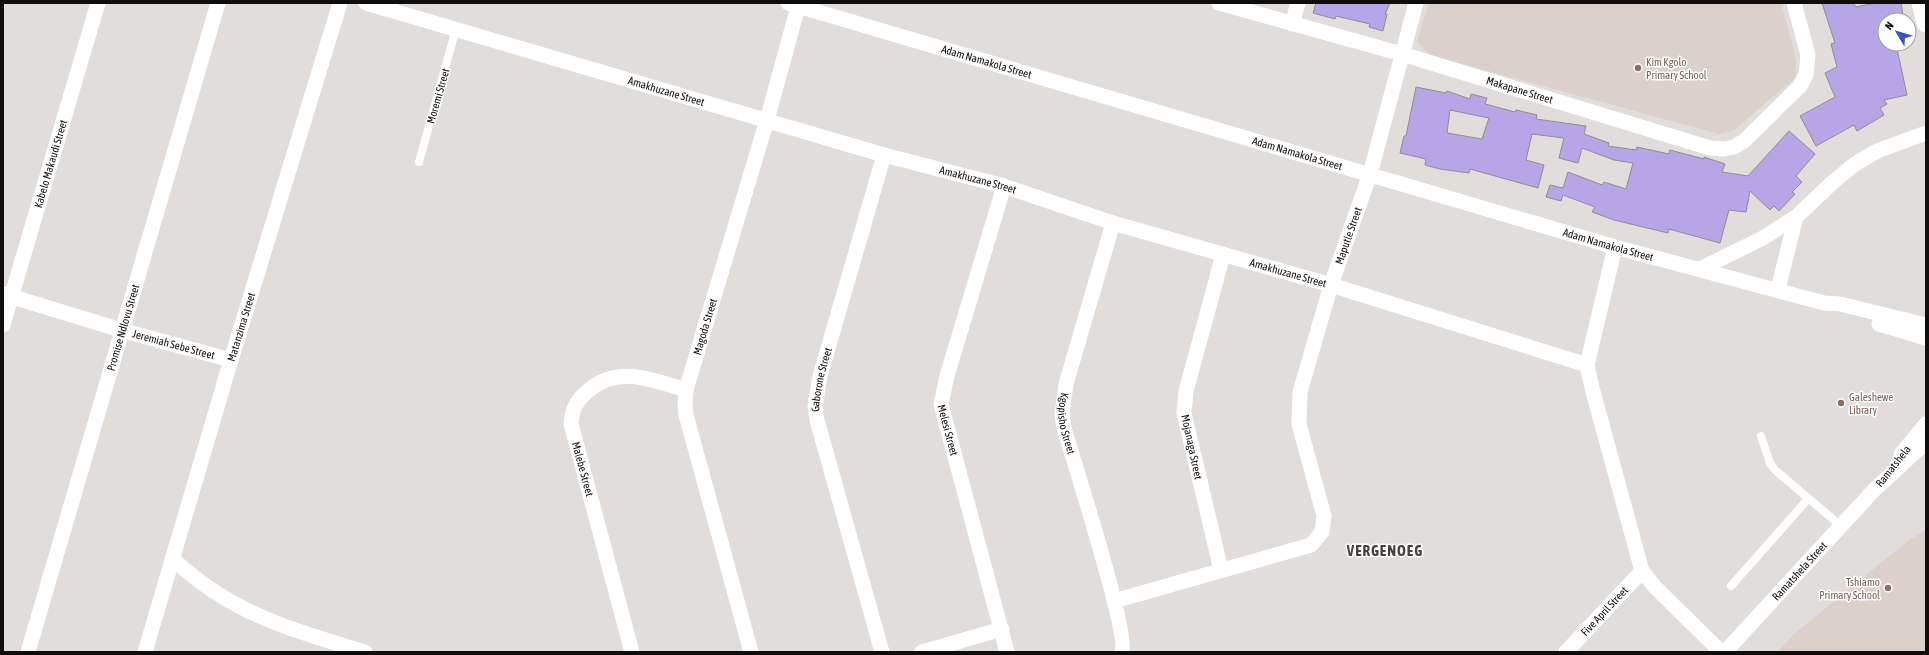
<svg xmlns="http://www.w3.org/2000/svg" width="1929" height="655" font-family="'Asap Condensed',sans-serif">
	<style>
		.built { fill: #dbd0ca }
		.building { fill: #b6a6e7; stroke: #8e8d91; fill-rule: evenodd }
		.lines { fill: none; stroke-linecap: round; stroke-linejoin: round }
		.service { stroke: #fff; stroke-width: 8 }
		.minor { stroke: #fff; stroke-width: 15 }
		.tertiary { stroke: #fff; stroke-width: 19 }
		.education-dot { fill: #8d6e63; stroke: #fff; stroke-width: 1.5 }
		.labels { text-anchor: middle; stroke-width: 3; stroke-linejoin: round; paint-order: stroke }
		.street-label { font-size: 11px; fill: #0f0e0d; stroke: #fff }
		.education-label { font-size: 11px; fill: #785e54; stroke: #fff; text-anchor: start }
		.district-label { font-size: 15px; font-weight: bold; letter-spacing: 1px; fill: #44413f; stroke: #fff }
	</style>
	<rect width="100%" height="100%" fill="#e1dddb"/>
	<g class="built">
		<path d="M 1429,3 L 1781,3 L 1796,59 L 1795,78 L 1733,131 L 1719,134 L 1430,55 L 1417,42 Z"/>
		<path d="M 1926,530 L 1926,652 L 1777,652 L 1793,635 L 1908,541 Z"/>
	</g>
	<g class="building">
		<path d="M 1316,3 L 1390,3 L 1385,14 L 1387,14 L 1383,31 L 1369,27 L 1370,24 L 1336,16 L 1335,19 L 1313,13 Z"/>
		<path d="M 1822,3 L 1853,3 L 1856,7 L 1875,3 L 1901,3 L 1904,20 L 1885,20 L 1885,44 L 1896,44 L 1907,95 L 1884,100 L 1887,104 L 1880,108 L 1884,115 L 1857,131 L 1854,125 L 1816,146 L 1800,116 L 1835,97 L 1825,73 L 1837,67 L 1831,44 L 1835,43 Z"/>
		<path d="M 1416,87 L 1446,93 L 1447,91 L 1470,99 L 1471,94 L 1487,98 L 1485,104 L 1515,112 L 1516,110 L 1537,115 L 1536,119 L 1586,126 L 1584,134 L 1609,143 L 1608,146 L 1636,150 L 1637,147 L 1669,154 L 1670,150 L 1704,159 L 1704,157 L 1725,164 L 1722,172 L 1748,176 L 1789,131 L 1815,154 L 1796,176 L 1802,182 L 1792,192 L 1795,194 L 1779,211 L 1774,206 L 1770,210 L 1750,191 L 1746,212 L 1729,210 L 1720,243 L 1669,229 L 1668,233 L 1614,220 L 1592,212 L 1595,207 L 1563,195 L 1561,201 L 1546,197 L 1550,185 L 1563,188 L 1568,172 L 1602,185 L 1604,182 L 1626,189 L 1633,163 L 1614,160 L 1582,148 L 1578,163 L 1559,158 L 1564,138 L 1532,134 L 1526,160 L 1544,165 L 1538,188 L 1470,169 L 1469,173 L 1440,169 L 1425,165 L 1426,159 L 1400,153 L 1404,136 L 1406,136 ZM 1450,110 L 1489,118 L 1482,139 L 1447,133 Z"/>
	</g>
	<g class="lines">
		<g class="service">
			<path d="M 419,162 L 456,29"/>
			<path d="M 1761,436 L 1770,463 L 1775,470 L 1841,526"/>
			<path d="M 1731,586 L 1808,499"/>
		</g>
		<g class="minor">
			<path id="s1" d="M 366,3 L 884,155 L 1004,186 L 1113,223 L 1331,285 L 1587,365"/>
			<path id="s2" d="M 788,3 L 1615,247 L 1824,303 L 1840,304 L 1926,325"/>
			<path id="s3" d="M 1219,3 L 1402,54 L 1710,148 L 1724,149 L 1734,147 L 1744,141 L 1800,86 L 1806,75 L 1808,55 L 1794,3"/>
			<path d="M 1292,24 L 1298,3"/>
			<path id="s4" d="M 1004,186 L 947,376 L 941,404 L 1007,652"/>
			<path id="s5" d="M 1113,223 L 1066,384 L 1062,414 L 1064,428 C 1073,459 1129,633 1122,652"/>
			<path d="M 1615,247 L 1587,365 L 1592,388 L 1642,571 L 1655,587 L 1721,652"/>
			<path d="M 1700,269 L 1763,238 L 1796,217"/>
			<path d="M 1778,289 L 1796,217 L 1833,182 L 1855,164 L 1877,151 L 1926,133"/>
			<path id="s6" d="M 3,294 L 121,330 L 231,360"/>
			<path d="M 1879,324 L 1926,338"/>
			<path id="s7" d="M 3,325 L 98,3"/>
			<path d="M 1901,454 L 1926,424"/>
			<path d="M 172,559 C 186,570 200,583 215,592 C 260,622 314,636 365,652"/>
			<path d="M 1221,570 L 1184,413 L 1186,391 L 1223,255"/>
			<path id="s8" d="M 1114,601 L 1311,545 L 1322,532 L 1324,516 L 1299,424 L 1300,392 L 1331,285 L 1370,174 L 1416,3"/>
			<path id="s9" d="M 28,652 L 218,3"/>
			<path id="s10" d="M 145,652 L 231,360 L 340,3"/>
			<path d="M 632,652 L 571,424 C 572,408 577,400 589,390 C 619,365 653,380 686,390"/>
			<path id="s11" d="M 751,652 L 686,415 L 685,404 L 686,390 L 767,120 L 799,3"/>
			<path id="s12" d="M 882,652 L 817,420 L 815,406 L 820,376 L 884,155"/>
			<path d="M 922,652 L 1002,629"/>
			<path id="s13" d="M 1566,652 L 1642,571"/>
			<path id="s14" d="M 1725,652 L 1874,490 L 1926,442"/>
		</g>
		<path class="tertiary" d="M 1921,3 L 1926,23"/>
	</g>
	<g class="education-dot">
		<circle cx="1638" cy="68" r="4"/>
		<circle cx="1841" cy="403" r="4"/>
		<circle cx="1888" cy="588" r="4"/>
	</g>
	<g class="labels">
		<g class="street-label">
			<text dy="4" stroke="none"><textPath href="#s2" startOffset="207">Adam Namakola Street</textPath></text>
			<text dy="4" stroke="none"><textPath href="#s3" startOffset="313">Makapane Street</textPath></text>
			<text dy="4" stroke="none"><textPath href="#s1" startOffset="313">Amakhuzane Street</textPath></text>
			<text transform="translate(438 96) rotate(-74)" y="4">Moremi Street</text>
			<text dy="4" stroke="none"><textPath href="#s2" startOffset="531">Adam Namakola Street</textPath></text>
			<text dy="4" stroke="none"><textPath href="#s7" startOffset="168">Kabelo Makaudi Street</textPath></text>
			<text dy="4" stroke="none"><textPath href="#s1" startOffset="637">Amakhuzane Street</textPath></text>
			<text dy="4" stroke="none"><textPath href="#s8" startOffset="529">Maputle Street</textPath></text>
			<text dy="4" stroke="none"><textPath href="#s2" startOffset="855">Adam Namakola Street</textPath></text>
			<text dy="4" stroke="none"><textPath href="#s1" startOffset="961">Amakhuzane Street</textPath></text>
			<text dy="4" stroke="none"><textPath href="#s9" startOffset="338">Promise Ndlovu Street</textPath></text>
			<text dy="4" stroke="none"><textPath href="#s10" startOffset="339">Matanzima Street</textPath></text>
			<text dy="4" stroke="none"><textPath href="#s11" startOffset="337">Magoda Street</textPath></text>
			<text dy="4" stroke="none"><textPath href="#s6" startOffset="178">Jeremiah Sebe Street</textPath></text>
			<text dy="4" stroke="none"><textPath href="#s12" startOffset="282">Gaborone Street</textPath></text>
			<text dy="4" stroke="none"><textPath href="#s5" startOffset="208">Kgopisho Street</textPath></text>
			<text dy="4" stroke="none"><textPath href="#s4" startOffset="254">Melesi Street</textPath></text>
			<text transform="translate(1192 447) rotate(78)" y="4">Mojanaga Street</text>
			<text transform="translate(1893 466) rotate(-52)" y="4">Ramatshela</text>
			<text transform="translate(583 469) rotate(75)" y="4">Malebe Street</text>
			<text dy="4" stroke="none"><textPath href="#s14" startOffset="110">Ramatshela Street</textPath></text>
			<text dy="4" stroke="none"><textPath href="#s13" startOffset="56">Five April Street</textPath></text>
		</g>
		<g class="education-label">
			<text x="1646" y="66">Kim Kgolo<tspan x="1646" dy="13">Primary School</tspan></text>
			<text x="1849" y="401">Galeshewe<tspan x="1849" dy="13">Library</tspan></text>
			<text x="1880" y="586" text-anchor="end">Tshiamo<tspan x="1880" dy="13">Primary School</tspan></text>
		</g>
		<g class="district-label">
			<text x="1385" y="556">VERGENOEG</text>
		</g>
	</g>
	<rect width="1929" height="655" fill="none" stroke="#0f0e0d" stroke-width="8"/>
	<g transform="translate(1897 32) rotate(308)"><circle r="19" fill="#ffffff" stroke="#9f9f9e"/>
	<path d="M0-3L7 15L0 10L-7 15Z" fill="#3851c3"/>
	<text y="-6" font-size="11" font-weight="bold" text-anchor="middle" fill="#0f0e0d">N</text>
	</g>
</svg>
